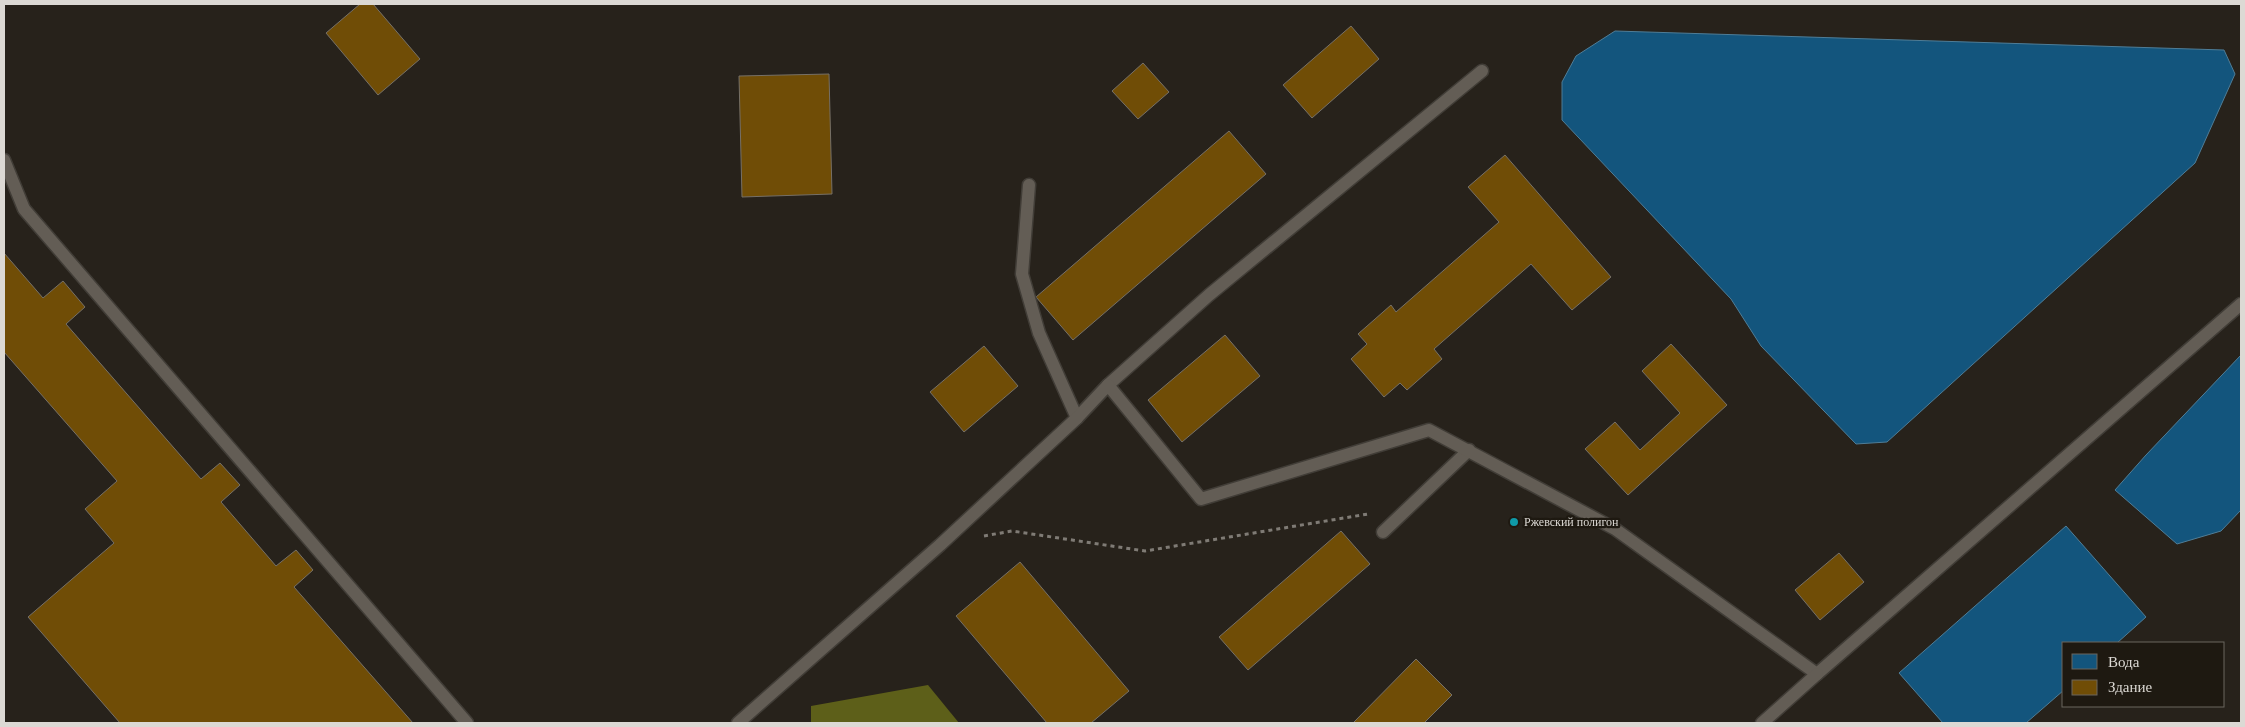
<svg xmlns="http://www.w3.org/2000/svg" width="2245" height="727" font-family="'Times New Roman',serif">
	<style>
		.forest { fill: #5d5f19 }
		.water { fill: #13557d; stroke: #4f7d97 }
		.building { fill: #704d06; stroke: #767067 }
		.lines { fill: none; stroke-linecap: round; stroke-linejoin: round }
		.service-casing { stroke: #413d37; stroke-width: 15 }
		.path { stroke: #7f7b75; stroke-width: 3; stroke-dasharray: 4 4; stroke-linecap: butt }
		.service { stroke: #635d55; stroke-width: 12 }
		.culture-dot { fill: #0f9aa8; stroke: #1e1911; stroke-width: 2 }
		.labels { text-anchor: middle; stroke-width: 4.5; stroke-linejoin: round; paint-order: stroke }
		.poi-label { font-size: 12px; fill: #dcd9d4; stroke: #1e1911; text-anchor: start }
	</style>
	<rect width="100%" height="100%" fill="#27221b"/>
	<path class="forest" d="M 928,685 L 959,723 L 811,723 L 811,706 Z"/>
	<g class="water">
		<path d="M 1615,31 L 2224,50 L 2235,74 L 2195,163 L 1887,442 L 1856,444 L 1761,346 L 1731,299 L 1562,120 L 1562,82 L 1576,56 Z"/>
		<path d="M 2241,355 L 2241,510 L 2221,531 L 2177,544 L 2115,490 L 2146,455 Z"/>
		<path d="M 2066,526 L 2146,617 L 2117,643 L 2064,643 L 2064,690 L 2026,723 L 1943,723 L 1899,673 Z"/>
	</g>
	<g class="building">
		<path d="M 360,4 L 373,4 L 420,59 L 378,95 L 326,33 Z"/>
		<path d="M 1351,26 L 1379,59 L 1312,118 L 1283,85 Z"/>
		<path d="M 1143,63 L 1169,92 L 1138,119 L 1112,91 Z"/>
		<path d="M 829,74 L 832,194 L 742,197 L 739,76 Z"/>
		<path d="M 1229,131 L 1266,174 L 1073,340 L 1036,297 Z"/>
		<path d="M 1505,155 L 1611,277 L 1572,310 L 1531,264 L 1434,349 L 1442,359 L 1407,390 L 1400,383 L 1384,397 L 1351,359 L 1367,344 L 1358,334 L 1391,305 L 1396,312 L 1499,222 L 1468,187 Z"/>
		<path d="M 4,253 L 43,298 L 63,281 L 85,307 L 66,324 L 201,479 L 220,463 L 240,485 L 221,502 L 276,566 L 296,550 L 313,570 L 294,587 L 413,723 L 120,723 L 28,617 L 114,543 L 85,509 L 117,481 L 4,352 Z"/>
		<path d="M 1225,335 L 1260,376 L 1182,442 L 1148,400 Z"/>
		<path d="M 1671,344 L 1727,405 L 1628,495 L 1585,449 L 1615,422 L 1640,450 L 1680,413 L 1642,371 Z"/>
		<path d="M 984,346 L 1018,386 L 964,432 L 930,392 Z"/>
		<path d="M 1341,531 L 1370,564 L 1248,670 L 1219,637 Z"/>
		<path d="M 1839,553 L 1864,582 L 1820,620 L 1795,590 Z"/>
		<path d="M 1020,562 L 1129,691 L 1091,723 L 1047,723 L 956,616 Z"/>
		<path d="M 1416,659 L 1452,695 L 1424,723 L 1353,723 Z"/>
	</g>
	<g class="lines">
		<g class="service-casing">
			<g id="service">
				<path d="M 4,160 L 24,209 L 467,723"/>
				<path d="M 1029,185 L 1022,274 L 1039,333 L 1077,418"/>
				<path d="M 1108,385 L 1209,295 L 1482,71"/>
				<path d="M 1383,532 L 1469,450"/>
				<path d="M 738,723 L 940,545 L 1077,418 L 1108,385 L 1201,499 L 1429,430 L 1615,529 L 1817,674 L 2241,304"/>
				<path d="M 1762,723 L 1817,674"/>
			</g>
		</g>
		<path class="path" d="M 984,536 L 1012,531 L 1145,551 L 1368,514"/>
		<use href="#service" class="service"/>
	</g>
	<circle class="culture-dot" cx="1514" cy="522" r="5"/>
	<g class="labels">
		<g class="poi-label">
			<text x="1524" y="526">Ржевский полигон</text>
		</g>
	</g>
	<rect width="2245" height="727" fill="none" stroke="#dcd9d4" stroke-width="10"/>
	<rect x="2062" y="642" width="162" height="65" fill="#1e1911" stroke="#6a665f"/>
	<rect x="2072" y="654" width="25" height="15" fill="#13557d" stroke="#6a665f"/>
	<text x="2108" y="667" font-size="15" fill="#dcd9d4">Вода</text>
	<rect x="2072" y="680" width="25" height="15" fill="#704d06" stroke="#6a665f"/>
	<text x="2108" y="692" font-size="15" fill="#dcd9d4">Здание</text>
</svg>
